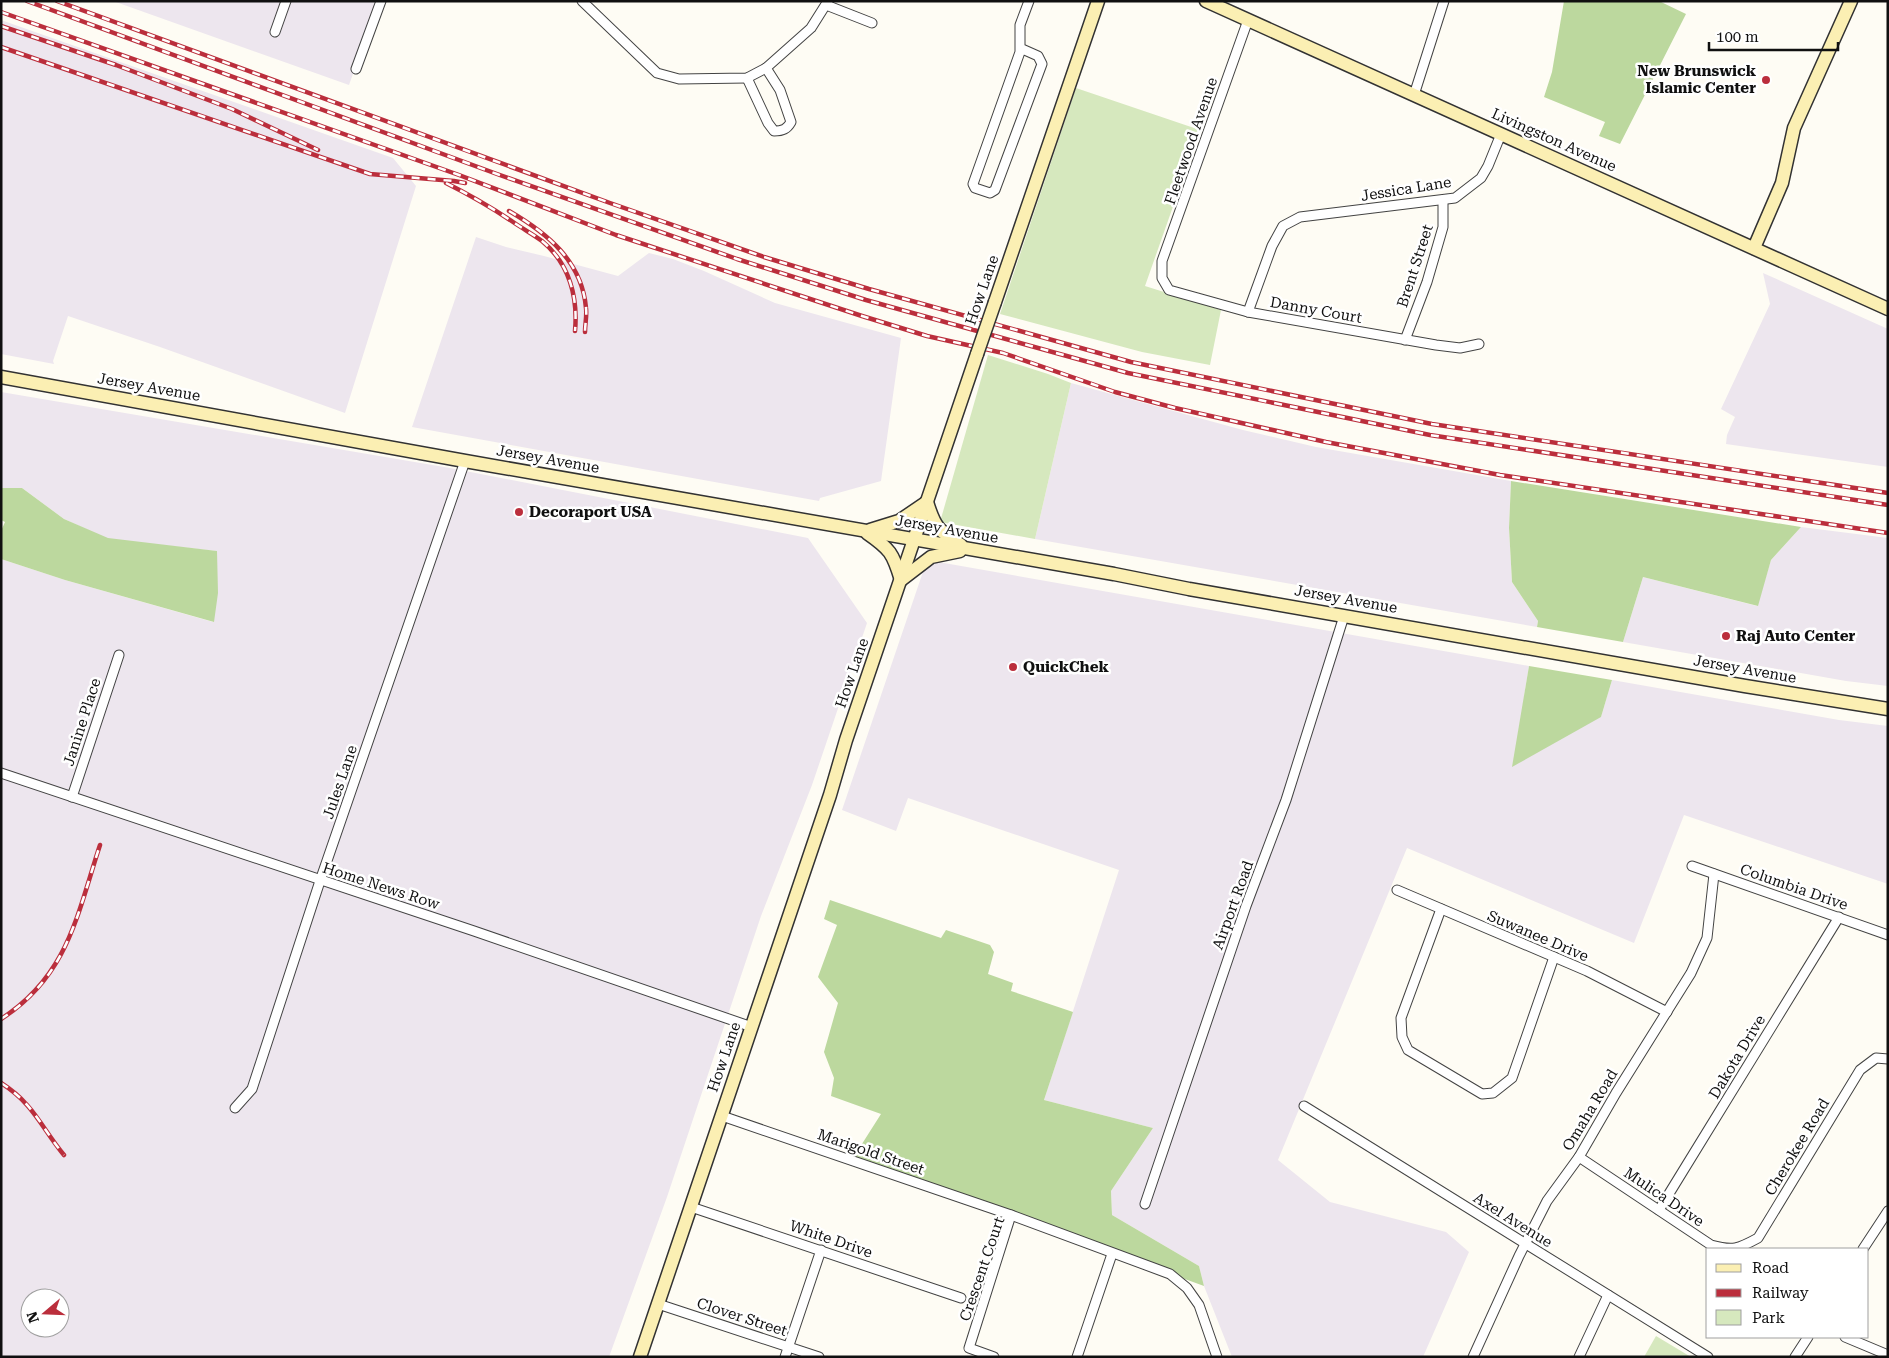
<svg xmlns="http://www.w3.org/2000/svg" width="1889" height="1358" font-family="'Roboto Serif',serif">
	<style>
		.industrial { fill: #ede6ee; fill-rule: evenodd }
		.green { fill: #d6e8be }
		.forest { fill: #bcd89e }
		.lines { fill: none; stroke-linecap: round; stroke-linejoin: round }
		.street-casing { stroke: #434343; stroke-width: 11 }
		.secondary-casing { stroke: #323232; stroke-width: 15 }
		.street { stroke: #fff; stroke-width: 9 }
		.secondary { stroke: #fbefb3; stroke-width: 12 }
		.rail-casing { stroke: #bb2e3c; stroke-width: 4.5 }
		.rail { stroke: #fff; stroke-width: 2.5; stroke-dasharray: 8; stroke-linecap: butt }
		.secondary-bridge-casing { stroke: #323232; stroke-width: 15; stroke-linecap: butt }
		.secondary-bridge { stroke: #fbefb3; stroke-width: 12 }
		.poi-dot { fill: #bb2e3c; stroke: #fff; stroke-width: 2 }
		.labels { text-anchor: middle; stroke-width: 5; stroke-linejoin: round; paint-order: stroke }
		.poi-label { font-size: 15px; font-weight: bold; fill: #101010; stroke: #fff; text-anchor: start }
		.street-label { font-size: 15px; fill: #101010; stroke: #fff }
	</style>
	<rect width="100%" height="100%" fill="#fefcf4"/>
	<g class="industrial">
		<path d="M 113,1 L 379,1 L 349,85 Z"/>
		<path d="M 1,20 L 393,158 L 416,186 L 345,413 L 160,347 L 68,316 L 53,361 L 54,364 L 1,354 Z"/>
		<path d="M 476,237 L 506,247 L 544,256 L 618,276 L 649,253 L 673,259 L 704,271 L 775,303 L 901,338 L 881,481 L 820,498 L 819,501 L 412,427 Z"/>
		<path d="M 1763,273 L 1888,329 L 1888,467 L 1726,444 L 1727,435 L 1735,417 L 1721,409 L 1770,304 Z"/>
		<path d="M 1071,383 L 1243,430 L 1316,447 L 1511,481 L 1509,528 L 1512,582 L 1538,621 L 1537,627 L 1035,539 Z"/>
		<path d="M 1,392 L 450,468 L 808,538 L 867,623 L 812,785 L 761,916 L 667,1197 L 609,1357 L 1,1357 L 1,559 L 65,580 L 213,622 L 216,551 L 108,539 L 64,519 L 22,488 L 1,488 ZM 30,1298 L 60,1298 L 60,1328 L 30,1328 Z"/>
		<path d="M 1801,527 L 1888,538 L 1888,686 L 1846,681 L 1623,642 L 1643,577 L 1757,606 L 1771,560 Z"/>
		<path d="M 927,560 L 1529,666 L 1524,696 L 1601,717 L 1612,680 L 1839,720 L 1888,726 L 1888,884 L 1684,815 L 1634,943 L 1407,848 L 1278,1160 L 1330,1202 L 1446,1232 L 1469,1252 L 1423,1357 L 1232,1357 L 1204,1286 L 1199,1266 L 1112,1215 L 1111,1191 L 1153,1128 L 1044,1100 L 1119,870 L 908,798 L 896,831 L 842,810 Z"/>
	</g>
	<g class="green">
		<path d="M 1076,88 L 1200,130 L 1145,286 L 1221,310 L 1210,365 L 1142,352 L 1000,314 Z"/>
		<path d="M 988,355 L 1048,374 L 1071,383 L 1035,539 L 940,522 Z"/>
		<path d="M 1656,1336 L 1691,1357 L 1644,1357 Z"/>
	</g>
	<g class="forest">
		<path d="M 1564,1 L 1659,1 L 1686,14 L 1620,144 L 1599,136 L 1605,122 L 1544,97 L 1552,72 Z"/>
		<path d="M 1511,481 L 1801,527 L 1771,560 L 1758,606 L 1643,577 L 1623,642 L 1537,627 L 1538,621 L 1512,582 L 1509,528 Z"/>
		<path d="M 1,488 L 22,488 L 64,519 L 108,538 L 217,551 L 218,593 L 214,622 L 65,580 L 1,559 L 1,531 L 5,522 L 1,520 Z"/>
		<path d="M 1529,666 L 1612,680 L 1601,717 L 1512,767 Z"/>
		<path d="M 830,900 L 941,938 L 946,930 L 990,945 L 994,952 L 988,974 L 1013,983 L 1011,991 L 1073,1012 L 1044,1100 L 1153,1128 L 1111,1191 L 1112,1215 L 1199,1266 L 1204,1286 L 853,1158 L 881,1114 L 831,1096 L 834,1078 L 824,1052 L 838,1003 L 818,977 L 837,925 L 824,919 Z"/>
	</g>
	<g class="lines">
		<g class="street-casing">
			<g id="street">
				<path d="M 582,1 L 657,73 L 679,79 L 747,78 L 766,68 L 811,28 L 828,1"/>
				<path d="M 826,5 L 872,23"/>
				<path d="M 1248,20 L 1162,261 L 1162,278 L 1169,290 L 1248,312 L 1436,345 L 1460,348 L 1479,344"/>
				<path d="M 275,32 L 286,1"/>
				<path d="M 1020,48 L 1038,56 L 1042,64 L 995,190 L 990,193 L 975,188 L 973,184 L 1020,52 L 1020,25 L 1029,1"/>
				<path d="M 356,69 L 381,1"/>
				<path d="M 747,78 L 768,123 L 774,131 C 783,131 787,129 791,122 L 780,90 L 766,68"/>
				<path d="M 1414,95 L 1444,1"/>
				<path d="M 1248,312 L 1272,246 L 1283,226 L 1300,217 L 1455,198 L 1481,178 L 1488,166 L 1501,134"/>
				<path d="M 1405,340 L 1427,282 L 1443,227 L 1443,200"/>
				<path d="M 1,773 L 474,931 L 752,1027"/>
				<path d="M 72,797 L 119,655"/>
				<path d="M 1692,866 L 1888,935"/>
				<path d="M 1397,890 L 1587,971 L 1667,1012"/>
				<path d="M 1441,909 L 1401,1018 L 1402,1037 L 1408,1050 L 1482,1094 L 1493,1093 L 1512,1078 L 1554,957"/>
				<path d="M 1304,1106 L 1708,1357"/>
				<path d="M 235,1108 L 252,1089 L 320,881 L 465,461"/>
				<path d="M 722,1116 L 1011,1215 L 1170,1274 L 1187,1288 L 1199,1305 L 1217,1357"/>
				<path d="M 1579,1157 L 1711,1245 C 1733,1251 1738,1249 1758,1238 L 1860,1070 L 1876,1058 L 1888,1059"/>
				<path d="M 1145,1204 L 1246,906 L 1286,800 L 1344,616"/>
				<path d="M 691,1207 L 961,1298"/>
				<path d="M 1659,1210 L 1839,917"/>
				<path d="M 1863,1249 L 1888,1211"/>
				<path d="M 658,1304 L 819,1357"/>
				<path d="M 1845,1337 L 1888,1355"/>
				<path d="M 785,1357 L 821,1250"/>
				<path d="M 994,1357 L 969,1348 L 1011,1215"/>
				<path d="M 1077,1357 L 1112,1254"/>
				<path d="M 1473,1357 L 1519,1256 L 1547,1201 L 1579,1157 L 1616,1093 L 1691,973 L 1707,938 L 1714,874"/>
				<path d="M 1579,1357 L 1608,1295"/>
				<path d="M 1795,1357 L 1808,1337"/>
			</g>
		</g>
		<g class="secondary-casing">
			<g id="secondary">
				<path d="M 1206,1 L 1888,309"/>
				<path d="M 1754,248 L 1782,183 L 1794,128 L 1851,1"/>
				<path d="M 995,302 L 1098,1"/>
				<path d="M 1,377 L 465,461 L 1114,574 L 1189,589 L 1745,686 L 1888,709"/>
				<path d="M 927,502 C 935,528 938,530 961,545"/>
				<path d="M 870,530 L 899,521 L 927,502"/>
				<path d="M 867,533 C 890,549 893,553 901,580"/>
				<path d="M 901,580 L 931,557 L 960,551"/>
				<path d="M 640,1357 L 830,795 L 846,740 L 977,354"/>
			</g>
		</g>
		<use href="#street" class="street"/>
		<use href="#secondary" class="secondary"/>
		<g class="rail-casing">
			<g id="rail">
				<path d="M 27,1 L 497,174 L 737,259 L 866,300 L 1128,373 L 1430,435 L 1888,505"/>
				<path d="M 57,1 L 610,203 L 764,257 L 869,289 L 1131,362 L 1432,424 L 1888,493"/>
				<path d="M 1,12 L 459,175 L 616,235 L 862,316 L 927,336 L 1003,353 L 1115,392 L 1175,408 L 1326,442 L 1500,475 L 1888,533"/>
				<path d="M 1,26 L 116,65 L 232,109 L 318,150"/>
				<path d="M 1,47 L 370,174 L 454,181 L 465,183"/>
				<path d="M 446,183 C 470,195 494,209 516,224 C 525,230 534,235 542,241 C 570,264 578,298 575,331"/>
				<path d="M 509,211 C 547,233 582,261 586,308 C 587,316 585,324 585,332"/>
				<path d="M 1,1019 C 68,976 77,915 100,845"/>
				<path d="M 1,1083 C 34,1104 41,1127 64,1155"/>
			</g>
		</g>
		<use href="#rail" class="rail"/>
		<g class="secondary-bridge-casing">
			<path id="secondary-bridge" d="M 977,354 L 995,302"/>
		</g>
		<use href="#secondary-bridge" class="secondary-bridge"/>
	</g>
	<g class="poi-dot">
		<circle cx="1766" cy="80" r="5"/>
		<circle cx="519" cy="512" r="5"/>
		<circle cx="1726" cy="636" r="5"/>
		<circle cx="1013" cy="667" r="5"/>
	</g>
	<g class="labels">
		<g class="poi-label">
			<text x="1756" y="76" text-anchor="end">New Brunswick<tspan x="1756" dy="17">Islamic Center</tspan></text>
			<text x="529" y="517">Decoraport USA</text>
			<text x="1736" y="641">Raj Auto Center</text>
			<text x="1023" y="672">QuickChek</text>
		</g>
		<g class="street-label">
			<text transform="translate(1554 140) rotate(24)" y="5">Livingston Avenue</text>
			<text transform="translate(1191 141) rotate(-71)" y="5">Fleetwood Avenue</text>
			<text transform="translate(1406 189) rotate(-9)" y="5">Jessica Lane</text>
			<text transform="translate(1415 266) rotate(-72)" y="5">Brent Street</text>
			<text transform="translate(982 290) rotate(-71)" y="5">How Lane</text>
			<text transform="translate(1316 310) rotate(10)" y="5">Danny Court</text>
			<text transform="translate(149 387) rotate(10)" y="5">Jersey Avenue</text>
			<text transform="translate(548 459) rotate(10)" y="5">Jersey Avenue</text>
			<text transform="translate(947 529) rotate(10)" y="5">Jersey Avenue</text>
			<text transform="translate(1346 599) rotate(10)" y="5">Jersey Avenue</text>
			<text transform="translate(1745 669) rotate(10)" y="5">Jersey Avenue</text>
			<text transform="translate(852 673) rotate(-71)" y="5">How Lane</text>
			<text transform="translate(82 722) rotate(-72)" y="5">Janine Place</text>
			<text transform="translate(340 782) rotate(-71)" y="5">Jules Lane</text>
			<text transform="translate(381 886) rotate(18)" y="5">Home News Row</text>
			<text transform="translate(1794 887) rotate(19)" y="5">Columbia Drive</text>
			<text transform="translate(1233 905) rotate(-70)" y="5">Airport Road</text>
			<text transform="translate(1538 936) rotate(23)" y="5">Suwanee Drive</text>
			<text transform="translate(724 1057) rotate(-71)" y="5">How Lane</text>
			<text transform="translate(1737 1057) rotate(-59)" y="5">Dakota Drive</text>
			<text transform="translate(1590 1110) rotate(-59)" y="5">Omaha Road</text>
			<text transform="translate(1797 1147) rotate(-59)" y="5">Cherokee Road</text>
			<text transform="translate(871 1152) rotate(19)" y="5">Marigold Street</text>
			<text transform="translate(1664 1197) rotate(34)" y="5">Mulica Drive</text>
			<text transform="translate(1513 1220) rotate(32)" y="5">Axel Avenue</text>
			<text transform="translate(831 1239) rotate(19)" y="5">White Drive</text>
			<text transform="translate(982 1269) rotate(-71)" y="5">Crescent Court</text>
			<text transform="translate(742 1317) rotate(18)" y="5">Clover Street</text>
		</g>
	</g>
	<rect width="1889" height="1358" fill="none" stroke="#101010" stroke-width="5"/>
	<rect x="1706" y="1248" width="162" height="90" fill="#ffffff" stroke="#9f9f9f"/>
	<rect x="1716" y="1264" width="25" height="8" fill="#fbefb3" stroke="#9f9f9f"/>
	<text x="1752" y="1273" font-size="15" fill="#101010">Road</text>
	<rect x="1716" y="1289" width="25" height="8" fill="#bb2e3c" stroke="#9f9f9f"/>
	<text x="1752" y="1298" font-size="15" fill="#101010">Railway</text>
	<rect x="1716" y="1310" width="25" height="15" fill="#d6e8be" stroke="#9f9f9f"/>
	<text x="1752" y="1323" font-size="15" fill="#101010">Park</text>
	<g transform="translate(45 1313) rotate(251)"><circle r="24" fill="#ffffff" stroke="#9f9f9f"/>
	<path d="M0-4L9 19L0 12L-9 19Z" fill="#bb2e3c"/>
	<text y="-8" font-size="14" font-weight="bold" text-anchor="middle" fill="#101010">N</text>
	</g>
	<path d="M1709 42v8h129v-8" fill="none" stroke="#101010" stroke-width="2.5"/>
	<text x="1716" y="42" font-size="15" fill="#101010" stroke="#ffffff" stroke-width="4" paint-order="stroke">100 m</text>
</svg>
